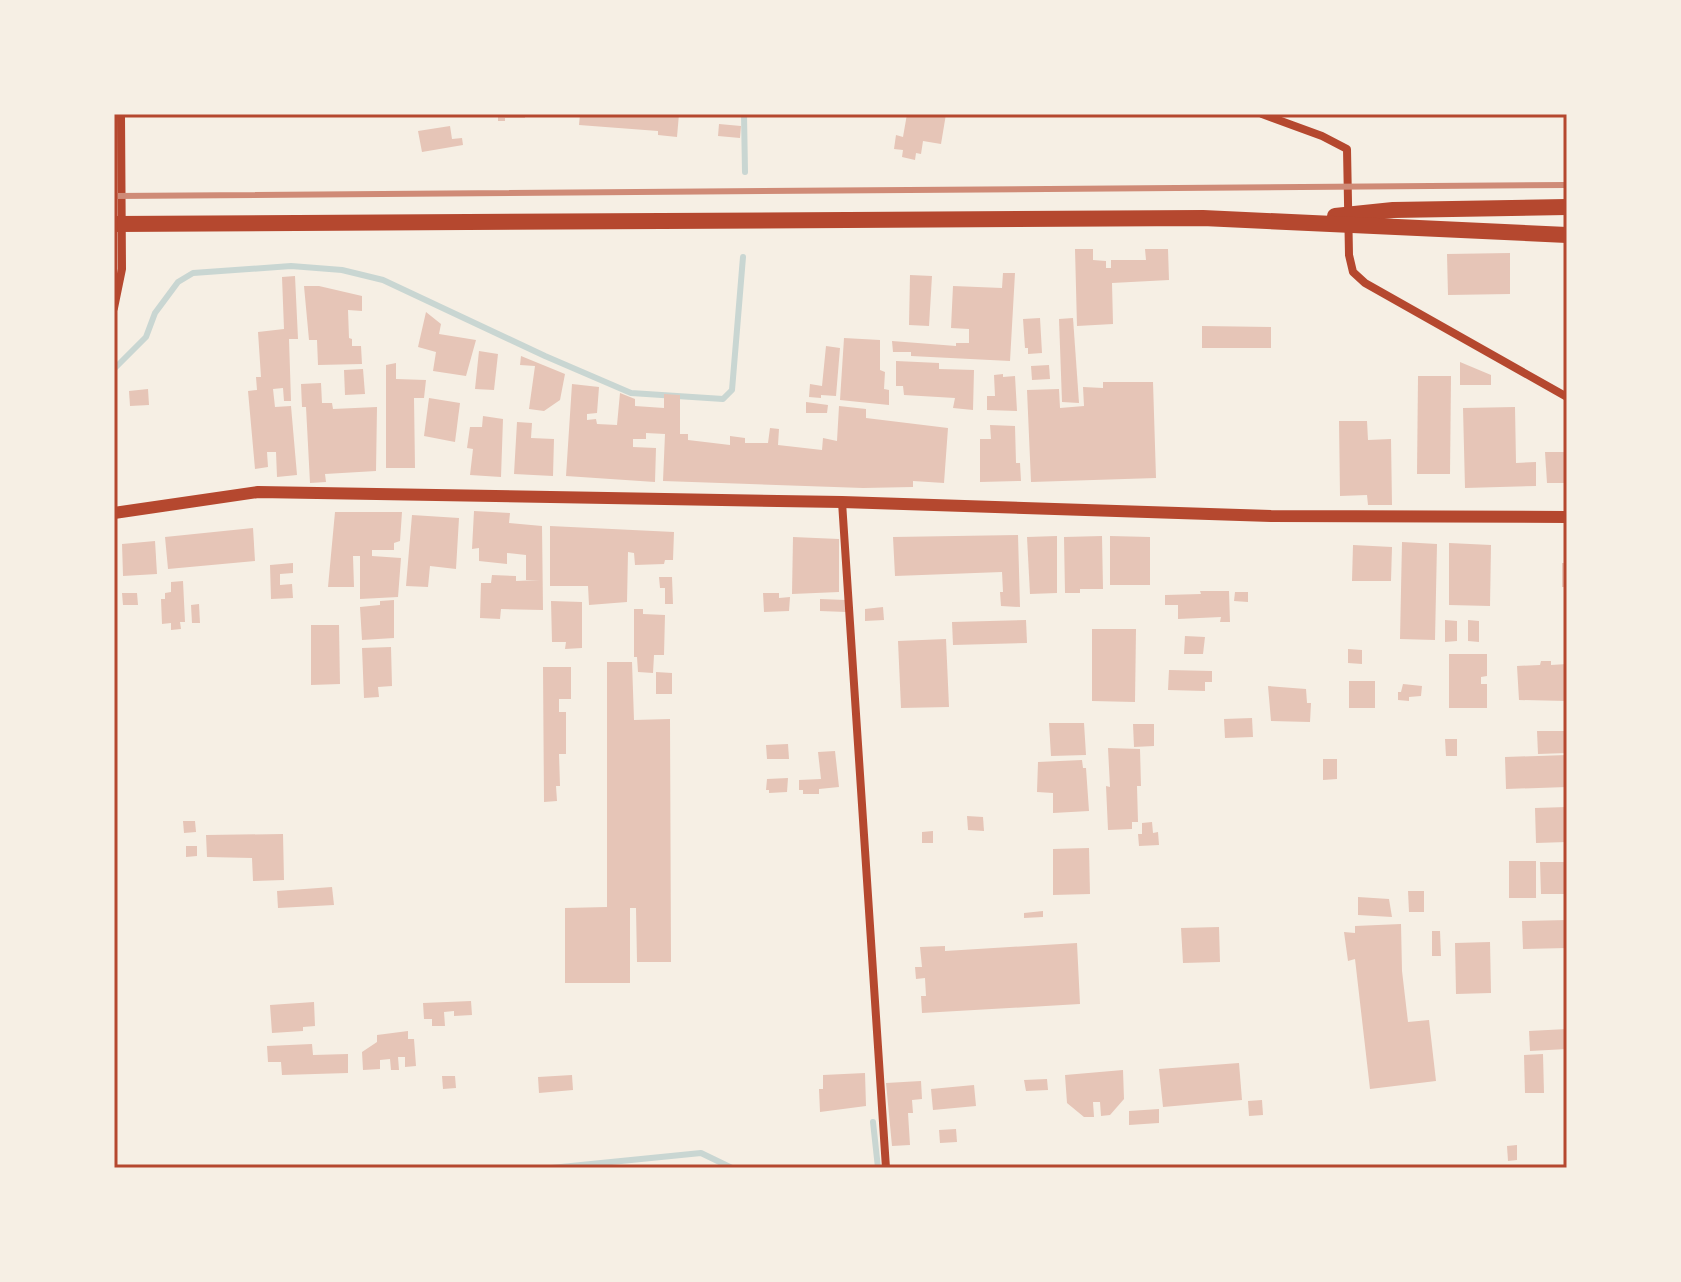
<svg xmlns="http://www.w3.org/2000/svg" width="1681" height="1282" font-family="'Fira Sans Condensed',sans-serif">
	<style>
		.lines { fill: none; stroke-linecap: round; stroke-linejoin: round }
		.stream { stroke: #c9d6d2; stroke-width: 6 }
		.building { fill: #e6c5b7 }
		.minor { stroke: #b5482f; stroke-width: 8 }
		.secondary { stroke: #b5482f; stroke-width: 12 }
		.trunk { stroke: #b5482f; stroke-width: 16 }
		.rail { stroke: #cf8b77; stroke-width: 6 }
		.neatline { fill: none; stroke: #b5482f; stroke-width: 3 }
	</style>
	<rect width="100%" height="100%" fill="#f6efe4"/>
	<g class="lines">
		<g class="stream">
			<path d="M 744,114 L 745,172"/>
			<path d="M 114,369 L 146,337 L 155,313 L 178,282 L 193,273 L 291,266 L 342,270 L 383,280 L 545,356 L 631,393 L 723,399 L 732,390 L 743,257"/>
			<path d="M 873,1122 L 878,1168"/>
			<path d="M 551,1168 L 701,1153 L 732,1168"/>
		</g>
	</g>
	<g class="building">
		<path d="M 498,114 L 525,114 L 525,118 L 505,118 L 505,121 L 498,121 Z"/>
		<path d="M 580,114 L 679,114 L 677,137 L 658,135 L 658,131 L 579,125 Z"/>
		<path d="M 907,114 L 946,114 L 941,144 L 923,141 L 921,154 L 916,153 L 915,160 L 902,157 L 903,150 L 894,149 L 896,135 L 903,137 Z"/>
		<path d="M 719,124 L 741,126 L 740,138 L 718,136 Z"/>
		<path d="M 450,126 L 452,139 L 462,138 L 463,145 L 422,152 L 418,131 Z"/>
		<path d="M 1075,249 L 1093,249 L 1093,260 L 1106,261 L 1106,268 L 1111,268 L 1111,260 L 1146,260 L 1145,249 L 1168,249 L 1169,280 L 1112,283 L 1113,324 L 1077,326 Z"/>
		<path d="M 1510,253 L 1510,294 L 1448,295 L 1447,254 Z"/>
		<path d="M 1003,273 L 1015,273 L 1010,361 L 911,356 L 911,352 L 893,352 L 892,341 L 956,346 L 956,343 L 969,343 L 969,329 L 951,328 L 953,286 L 1002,288 Z"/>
		<path d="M 910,275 L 932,276 L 929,326 L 909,325 Z"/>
		<path d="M 295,276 L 298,339 L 289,339 L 291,401 L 284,401 L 283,388 L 273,389 L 275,407 L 291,406 L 297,475 L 277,477 L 276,452 L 267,452 L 268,467 L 255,469 L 248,391 L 257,390 L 256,377 L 261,377 L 258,332 L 284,329 L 282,277 Z"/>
		<path d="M 304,286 L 319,286 L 362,296 L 362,311 L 348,310 L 349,338 L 352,339 L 352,346 L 361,346 L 362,364 L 318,365 L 317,340 L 309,340 Z"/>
		<path d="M 426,312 L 441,324 L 439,334 L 476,340 L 466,376 L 433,371 L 436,352 L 418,347 Z"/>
		<path d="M 1040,318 L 1042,353 L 1028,354 L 1028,348 L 1025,348 L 1023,319 Z"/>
		<path d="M 1073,318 L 1079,403 L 1062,402 L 1059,319 Z"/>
		<path d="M 1202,326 L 1271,327 L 1271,348 L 1202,348 Z"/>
		<path d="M 844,338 L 880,340 L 880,370 L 885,372 L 884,389 L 889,390 L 889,405 L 840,400 Z"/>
		<path d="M 826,346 L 840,348 L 836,396 L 821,395 L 821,398 L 809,397 L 810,384 L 822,386 Z"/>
		<path d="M 479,351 L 498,354 L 494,390 L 475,389 Z"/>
		<path d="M 521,356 L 565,374 L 560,400 L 544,411 L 529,409 L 535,366 L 520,365 Z"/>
		<path d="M 896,361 L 939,363 L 939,369 L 974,370 L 973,410 L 953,408 L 955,398 L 904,395 L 903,386 L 896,386 Z"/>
		<path d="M 1460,362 L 1491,375 L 1491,385 L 1460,385 Z"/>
		<path d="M 396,363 L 396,379 L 426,380 L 424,398 L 414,398 L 415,468 L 386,468 L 386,365 Z"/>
		<path d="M 1049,365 L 1050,379 L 1032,380 L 1031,366 Z"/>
		<path d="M 363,369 L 365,394 L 345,395 L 344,370 Z"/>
		<path d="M 1003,374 L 1003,377 L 1015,376 L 1017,411 L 987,410 L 987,396 L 995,396 L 994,375 Z"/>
		<path d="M 1418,376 L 1451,376 L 1450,474 L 1417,474 Z"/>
		<path d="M 1103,382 L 1153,382 L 1156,478 L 1031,482 L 1027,390 L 1059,389 L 1060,408 L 1084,406 L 1083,387 L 1103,388 Z"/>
		<path d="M 321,383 L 322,403 L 332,403 L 333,409 L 377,407 L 376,471 L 325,474 L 326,482 L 310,483 L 306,407 L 302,407 L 301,384 Z"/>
		<path d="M 572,384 L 599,387 L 597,413 L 587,414 L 587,420 L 596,419 L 597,424 L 617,425 L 620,393 L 635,399 L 635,406 L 664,408 L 664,394 L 680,395 L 680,434 L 688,434 L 688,440 L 730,445 L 730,436 L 745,438 L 745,443 L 768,443 L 770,428 L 779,429 L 778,445 L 822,450 L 823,438 L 837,441 L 839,406 L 866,409 L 866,418 L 948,428 L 944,483 L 913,481 L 913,487 L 863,488 L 663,481 L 665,434 L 646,433 L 646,439 L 633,439 L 633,447 L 656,448 L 655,482 L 566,476 Z"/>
		<path d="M 148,389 L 149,405 L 130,406 L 129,391 Z"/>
		<path d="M 429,398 L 460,403 L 455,442 L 424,436 Z"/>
		<path d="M 806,402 L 828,405 L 827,413 L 806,413 Z"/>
		<path d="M 1515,407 L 1516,463 L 1536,462 L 1536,486 L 1465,488 L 1463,408 Z"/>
		<path d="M 483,416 L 503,419 L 501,477 L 470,475 L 473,449 L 467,448 L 470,427 L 482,427 Z"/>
		<path d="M 1339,421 L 1367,421 L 1368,440 L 1391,439 L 1392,505 L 1368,505 L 1367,495 L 1340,496 Z"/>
		<path d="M 517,422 L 532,423 L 531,438 L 554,439 L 553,476 L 514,474 Z"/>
		<path d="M 990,425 L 1015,426 L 1016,463 L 1020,463 L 1021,481 L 980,482 L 980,439 L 991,439 Z"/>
		<path d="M 1545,452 L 1567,452 L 1567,483 L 1547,483 Z"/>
		<path d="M 474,511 L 510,513 L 509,523 L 542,526 L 543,610 L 501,609 L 500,619 L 480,618 L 481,583 L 491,583 L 492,575 L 516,576 L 516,581 L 540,580 L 526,580 L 526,555 L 507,553 L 507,564 L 479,561 L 479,548 L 472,549 Z"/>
		<path d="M 335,512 L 402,512 L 400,541 L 394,543 L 394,550 L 372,550 L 372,556 L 401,558 L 398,597 L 360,599 L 360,556 L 353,556 L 354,587 L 328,587 Z"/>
		<path d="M 412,515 L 459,518 L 456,569 L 430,566 L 428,587 L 406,586 Z"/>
		<path d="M 550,526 L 674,532 L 673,560 L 665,560 L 664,564 L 635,565 L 634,553 L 628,552 L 627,602 L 589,605 L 588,586 L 550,586 Z"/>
		<path d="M 253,528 L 255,561 L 168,569 L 165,537 Z"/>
		<path d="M 1018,535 L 1020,607 L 1001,606 L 1000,592 L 1003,592 L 1002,572 L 895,576 L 893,537 Z"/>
		<path d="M 1057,536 L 1057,593 L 1030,594 L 1027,537 Z"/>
		<path d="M 1102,536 L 1103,589 L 1080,589 L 1080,593 L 1065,593 L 1064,537 Z"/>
		<path d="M 1110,536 L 1150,537 L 1150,585 L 1110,585 Z"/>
		<path d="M 793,537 L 839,539 L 839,592 L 792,594 Z"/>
		<path d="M 155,541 L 157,574 L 123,576 L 122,544 Z"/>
		<path d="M 1402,542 L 1437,544 L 1435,640 L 1400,639 Z"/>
		<path d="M 1449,543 L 1491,545 L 1490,606 L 1449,605 Z"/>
		<path d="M 1353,545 L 1392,547 L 1391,581 L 1352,581 Z"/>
		<path d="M 293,563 L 293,573 L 280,574 L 280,585 L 292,584 L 293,598 L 271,599 L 270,565 Z"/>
		<rect x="1562" y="563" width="5" height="24"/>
		<path d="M 659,577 L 672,577 L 673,604 L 665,604 L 665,588 L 660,588 Z"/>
		<path d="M 183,581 L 185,622 L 180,622 L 181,629 L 171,630 L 171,623 L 162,624 L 161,599 L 165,599 L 165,593 L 171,592 L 171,582 Z"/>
		<path d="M 1200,591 L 1229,591 L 1230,622 L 1220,622 L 1221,617 L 1178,619 L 1178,605 L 1165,605 L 1165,595 L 1201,594 Z"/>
		<path d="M 1235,592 L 1248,592 L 1248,602 L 1234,601 Z"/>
		<path d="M 122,593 L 137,593 L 138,605 L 123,605 Z"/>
		<path d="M 763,593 L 779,593 L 779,598 L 790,597 L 789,611 L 764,612 Z"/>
		<path d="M 820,599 L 846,600 L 846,612 L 820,611 Z"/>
		<path d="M 394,600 L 394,638 L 362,640 L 360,607 L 380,605 L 380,601 Z"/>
		<path d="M 551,601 L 582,602 L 582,648 L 565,649 L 566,642 L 552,642 Z"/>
		<path d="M 199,604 L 200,623 L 192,623 L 191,605 Z"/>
		<path d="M 883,607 L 884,620 L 865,621 L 865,609 Z"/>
		<path d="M 634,609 L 643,609 L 643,614 L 665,615 L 664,655 L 654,655 L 653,673 L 638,672 L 637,657 L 634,657 Z"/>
		<path d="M 1026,620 L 1027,643 L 953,645 L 952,622 Z"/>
		<path d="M 1445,620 L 1457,621 L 1457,641 L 1445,642 Z"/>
		<path d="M 1468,620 L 1479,621 L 1479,642 L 1468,641 Z"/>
		<path d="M 311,625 L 339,625 L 340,684 L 311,685 Z"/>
		<path d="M 1092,629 L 1136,629 L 1135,702 L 1092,701 Z"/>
		<path d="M 1185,636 L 1205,637 L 1203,654 L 1184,654 Z"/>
		<path d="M 946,639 L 949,707 L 901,708 L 898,641 Z"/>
		<path d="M 391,647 L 392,686 L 378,687 L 379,697 L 364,698 L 362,648 Z"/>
		<path d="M 1348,649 L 1362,650 L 1362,664 L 1348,663 Z"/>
		<path d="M 1449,654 L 1487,654 L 1487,676 L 1481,677 L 1481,684 L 1487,684 L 1487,708 L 1449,708 Z"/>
		<path d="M 1541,661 L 1551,661 L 1551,665 L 1567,664 L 1567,701 L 1519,700 L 1517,666 L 1540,665 Z"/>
		<path d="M 607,662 L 632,662 L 634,720 L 670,719 L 671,962 L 637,962 L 636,908 L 630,908 L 630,983 L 565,983 L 565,908 L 607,907 Z"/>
		<path d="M 543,667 L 571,667 L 571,699 L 559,699 L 559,712 L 566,712 L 566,754 L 559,754 L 560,786 L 556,786 L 557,801 L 544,802 Z"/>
		<path d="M 1169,670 L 1212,671 L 1212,682 L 1205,682 L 1205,691 L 1168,690 Z"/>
		<path d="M 656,672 L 672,673 L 672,694 L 656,694 Z"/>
		<rect x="1349" y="681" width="26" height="27"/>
		<path d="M 1403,684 L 1422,686 L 1421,696 L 1409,697 L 1409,701 L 1398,700 L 1398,692 L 1401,692 Z"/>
		<path d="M 1268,686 L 1306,689 L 1307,703 L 1311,703 L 1310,722 L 1271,721 Z"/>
		<path d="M 1252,718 L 1253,737 L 1225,738 L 1224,719 Z"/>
		<path d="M 1049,723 L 1084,723 L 1086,755 L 1051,756 Z"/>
		<path d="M 1133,724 L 1154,724 L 1154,746 L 1134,747 Z"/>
		<path d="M 1537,731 L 1567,731 L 1567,753 L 1538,754 Z"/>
		<path d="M 1445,739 L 1457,739 L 1457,756 L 1446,756 Z"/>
		<path d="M 788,744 L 789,759 L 767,759 L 766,745 Z"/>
		<path d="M 1108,748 L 1140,749 L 1141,786 L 1137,786 L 1138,822 L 1132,822 L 1132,829 L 1108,830 L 1106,786 L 1110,787 Z"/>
		<path d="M 835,751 L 839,787 L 819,789 L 819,794 L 803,794 L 803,790 L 799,790 L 799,780 L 821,779 L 818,752 Z"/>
		<path d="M 1567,755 L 1567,787 L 1506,789 L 1505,757 Z"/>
		<path d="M 1323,759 L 1337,759 L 1337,779 L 1323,780 Z"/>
		<path d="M 1082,760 L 1083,768 L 1086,768 L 1089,811 L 1053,813 L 1053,793 L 1037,792 L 1038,762 Z"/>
		<path d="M 788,778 L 787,792 L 769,793 L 769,790 L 766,790 L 767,779 Z"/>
		<path d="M 1567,807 L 1567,842 L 1536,843 L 1535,808 Z"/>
		<path d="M 967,816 L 983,817 L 984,831 L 968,830 Z"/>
		<path d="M 183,821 L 195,821 L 196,832 L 184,833 Z"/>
		<path d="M 1152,822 L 1153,833 L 1158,832 L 1159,845 L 1139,846 L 1138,834 L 1142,834 L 1142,823 Z"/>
		<path d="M 933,831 L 933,843 L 922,843 L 922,832 Z"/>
		<path d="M 283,834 L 284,880 L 253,881 L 252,858 L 207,857 L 206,835 Z"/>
		<path d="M 186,846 L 197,846 L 197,856 L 186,857 Z"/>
		<path d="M 1089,848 L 1090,894 L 1053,895 L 1053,849 Z"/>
		<rect x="1509" y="861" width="27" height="37"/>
		<path d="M 1540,862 L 1567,862 L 1567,894 L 1541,894 Z"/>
		<path d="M 332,887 L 334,905 L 278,908 L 277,891 Z"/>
		<path d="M 1408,891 L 1424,891 L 1424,912 L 1409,912 Z"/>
		<path d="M 1358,897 L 1389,899 L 1392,917 L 1358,915 Z"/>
		<path d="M 1043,911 L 1043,917 L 1024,918 L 1024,913 Z"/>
		<path d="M 1567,920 L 1567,948 L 1523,949 L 1522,921 Z"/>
		<path d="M 1401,924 L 1402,971 L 1408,1022 L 1429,1020 L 1436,1081 L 1370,1089 L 1355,959 L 1348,961 L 1344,932 L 1355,933 L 1355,926 Z"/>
		<path d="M 1219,927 L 1220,962 L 1183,963 L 1181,928 Z"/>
		<path d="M 1432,931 L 1440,931 L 1441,956 L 1432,956 Z"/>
		<path d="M 1490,942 L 1491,993 L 1456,994 L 1455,943 Z"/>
		<path d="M 1077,943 L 1080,1004 L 922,1013 L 921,996 L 926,996 L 925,978 L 916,979 L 915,967 L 922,967 L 920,947 L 945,946 L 945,951 Z"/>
		<path d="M 471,1001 L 472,1015 L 454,1016 L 454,1011 L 444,1012 L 445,1026 L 432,1026 L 432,1019 L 424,1019 L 423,1003 Z"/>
		<path d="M 314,1002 L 315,1026 L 303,1027 L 303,1031 L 272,1033 L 270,1005 Z"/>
		<path d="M 1567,1029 L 1567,1049 L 1530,1051 L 1529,1031 Z"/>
		<path d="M 408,1031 L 408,1039 L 414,1039 L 416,1066 L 405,1067 L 405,1057 L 398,1057 L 399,1070 L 391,1070 L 390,1059 L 380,1060 L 380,1069 L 363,1070 L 362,1052 L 377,1042 L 377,1035 Z"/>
		<path d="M 312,1044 L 313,1055 L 348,1054 L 348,1073 L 282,1075 L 281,1062 L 268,1062 L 267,1046 Z"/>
		<path d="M 1543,1054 L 1544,1093 L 1525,1093 L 1524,1055 Z"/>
		<path d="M 1239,1063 L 1242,1100 L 1163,1107 L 1159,1069 Z"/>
		<path d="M 1123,1070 L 1124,1099 L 1110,1115 L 1101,1116 L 1100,1102 L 1093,1102 L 1094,1117 L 1084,1117 L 1067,1103 L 1065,1075 Z"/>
		<path d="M 865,1073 L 866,1106 L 820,1112 L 819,1089 L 823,1089 L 823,1075 Z"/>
		<path d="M 572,1075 L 573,1090 L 539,1093 L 538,1077 Z"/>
		<path d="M 442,1076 L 455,1076 L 456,1088 L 443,1089 Z"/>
		<path d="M 1047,1079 L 1048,1090 L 1026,1091 L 1024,1080 Z"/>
		<path d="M 921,1081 L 922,1099 L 912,1100 L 913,1113 L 908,1113 L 910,1145 L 892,1146 L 886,1083 Z"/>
		<path d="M 974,1085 L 976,1106 L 933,1110 L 931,1089 Z"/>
		<path d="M 1262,1100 L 1263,1115 L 1249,1116 L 1248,1101 Z"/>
		<path d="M 1159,1109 L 1159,1123 L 1129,1125 L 1129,1111 Z"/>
		<path d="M 956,1129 L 957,1142 L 940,1143 L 939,1130 Z"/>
		<path d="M 1517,1145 L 1517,1160 L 1508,1161 L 1507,1146 Z"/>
	</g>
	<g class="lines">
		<g class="minor">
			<path d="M 1262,114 L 1322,136 L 1347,149 L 1349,255 L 1353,272 L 1365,283 L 1567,397"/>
			<path d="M 114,308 L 122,269 L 121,114"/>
			<path d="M 842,502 L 886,1168"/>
		</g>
		<path class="secondary" d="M 114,513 L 258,492 L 842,502 L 1271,516 L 1567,517"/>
		<g class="trunk">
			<path d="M 1335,216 L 1393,210 L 1567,207"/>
			<path d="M 114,224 L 1203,218 L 1567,235"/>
		</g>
		<path class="rail" d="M 114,196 L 1567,185"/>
	</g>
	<rect width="1681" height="1282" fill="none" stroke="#f6efe4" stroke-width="232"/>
	<rect x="116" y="116" width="1449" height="1050" class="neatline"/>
</svg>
